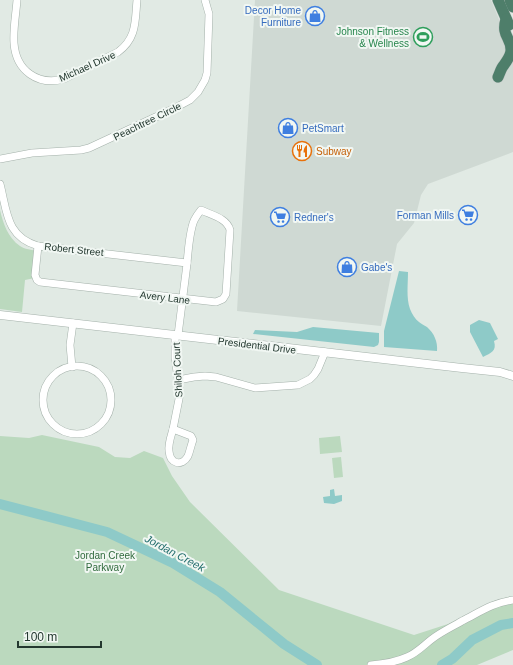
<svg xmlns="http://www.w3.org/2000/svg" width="513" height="665" font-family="Helvetica,sans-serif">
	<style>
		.built { fill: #cfd9d3 }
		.park { fill: #bbd9be }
		.water { fill: #8ecac8 }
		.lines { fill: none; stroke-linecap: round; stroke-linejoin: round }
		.river { stroke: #8ecac8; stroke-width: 10 }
		.minor-casing { stroke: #a4b1aa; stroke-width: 8 }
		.tertiary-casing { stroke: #a4b1aa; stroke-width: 9 }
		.trunk-casing { stroke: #c1c7c5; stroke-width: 12 }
		.minor { stroke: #fff; stroke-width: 7 }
		.tertiary { stroke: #fff; stroke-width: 8 }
		.trunk { stroke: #4e7e6a; stroke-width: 11 }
		.labels { text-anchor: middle; stroke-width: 4; stroke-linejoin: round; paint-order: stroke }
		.shop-label { font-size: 10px; fill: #366cbe; stroke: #f1f7f3; text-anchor: start }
		.leisure-label { font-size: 10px; fill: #27864d; stroke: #f1f7f3; text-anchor: end }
		.street-label { font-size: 10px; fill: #23382f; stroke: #f1f7f3 }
		.food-label { font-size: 10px; fill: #c56008; stroke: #f1f7f3; text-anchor: start }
		.park-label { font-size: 10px; fill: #316b3e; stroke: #f1f7f3 }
		.water-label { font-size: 11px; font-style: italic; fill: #236e6d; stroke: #f1f7f3 }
	</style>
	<rect width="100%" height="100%" fill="#e1eae4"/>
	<path class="built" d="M 255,0 L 491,0 L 513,53 L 513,152 L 428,184 L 421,195 L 414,223 L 397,244 L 381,326 L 237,311 Z"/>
	<g class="park">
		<path d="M 0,210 C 3,223 8,238 20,246 C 24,249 32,250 38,251 L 35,278 L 25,280 L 22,312 L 0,309 Z"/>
		<path d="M 42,435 L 99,447 L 115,457 L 130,458 L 144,451 L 163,458 L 172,476 L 190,502 L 279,590 L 414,635 L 448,624 L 494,601 L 508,597 L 513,596 L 513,650 L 477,665 L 0,665 L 0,436 L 29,438 Z"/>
		<path d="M 340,436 L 342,452 L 320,454 L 319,438 Z"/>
		<path d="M 341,457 L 343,477 L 334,478 L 332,458 Z"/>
	</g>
	<g class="water">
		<path d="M 399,271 L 408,272 C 408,284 406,298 410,309 C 412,314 415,319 419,322 C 421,324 424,325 427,327 C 434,333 438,342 437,351 L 384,347 L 384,331 Z"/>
		<path d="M 479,320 L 490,323 L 498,339 L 494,341 C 497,351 491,353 483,357 L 470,332 L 470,325 Z"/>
		<path d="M 313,327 L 379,333 L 379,342 L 378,345 L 374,347 L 253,334 L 255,330 L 297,332 Z"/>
		<path d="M 334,489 L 335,496 L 342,495 L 342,501 L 334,504 L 324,503 L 323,497 L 330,496 L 330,490 Z"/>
	</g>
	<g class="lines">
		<g class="river">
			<path d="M 0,504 L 107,532 L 173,563 L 220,592 L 284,644 L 317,665"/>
			<path d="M 442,665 L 452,659 L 472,640 L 501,625 L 513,623"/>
		</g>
		<g class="minor-casing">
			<g id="minor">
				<path d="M 17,0 C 16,14 13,29 14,43 C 16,71 38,86 64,79 L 118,52 C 137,38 135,21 137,0"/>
				<path d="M 0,159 L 32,153 L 81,150 L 89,148 L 173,109 L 190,100 L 198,92 L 205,80 L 207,73 L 209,14 L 205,0"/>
				<path d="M 0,184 C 7,211 6,237 38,246 L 187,263"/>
				<path d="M 38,246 L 35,275 L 37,280 L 40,282 L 216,302 L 223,299 L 226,294 L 230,230 C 227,218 211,215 201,210 C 197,215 193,220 192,227 C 189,238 188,252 187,264 C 184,288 181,311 178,335"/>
				<circle cx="77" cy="400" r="34"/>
				<path d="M 72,367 L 70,345 L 73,323"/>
				<path d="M 178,380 L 194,377 L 205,376 L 216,377 L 255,388 L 298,385 L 310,379 L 314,375 L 318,369 L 325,352"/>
				<path d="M 173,429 L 179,399 L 180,392 L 175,358 L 175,335"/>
				<path d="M 173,429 L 191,436 L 193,440 C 191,445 190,451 188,456 C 182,467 170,464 169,451 C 168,444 171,436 173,429 Z"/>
				<path d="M 371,665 C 384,664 396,662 407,657 C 417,653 424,645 432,639 C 441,632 452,627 462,621 C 480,612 492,603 513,600"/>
			</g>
		</g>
		<g class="tertiary-casing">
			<path id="tertiary" d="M 0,315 L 462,368 L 500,372 L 513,376"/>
		</g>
		<g class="trunk-casing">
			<g id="trunk">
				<path d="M 498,0 L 509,25"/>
				<path d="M 510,0 L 513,7"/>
				<path d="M 498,77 C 500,73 501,68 504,65 C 507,60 511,56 511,50 C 511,37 501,36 506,19"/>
			</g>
		</g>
		<use href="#minor" class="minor"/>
		<use href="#tertiary" class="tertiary"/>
		<use href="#trunk" class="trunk"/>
	</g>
	<defs>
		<g id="shop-ring" transform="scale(1)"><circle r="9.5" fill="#f1f7f3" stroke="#3f7fe0" stroke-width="1.5"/><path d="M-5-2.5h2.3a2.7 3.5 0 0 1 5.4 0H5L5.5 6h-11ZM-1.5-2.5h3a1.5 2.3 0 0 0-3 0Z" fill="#3f7fe0"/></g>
		<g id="stadium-ring" transform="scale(1)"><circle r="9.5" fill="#f1f7f3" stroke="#2e9e5b" stroke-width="1.5"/><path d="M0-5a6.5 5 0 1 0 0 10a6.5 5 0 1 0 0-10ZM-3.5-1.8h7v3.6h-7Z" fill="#2e9e5b"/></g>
		<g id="restaurant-ring" transform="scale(1)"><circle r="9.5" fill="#f1f7f3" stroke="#e8710a" stroke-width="1.5"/><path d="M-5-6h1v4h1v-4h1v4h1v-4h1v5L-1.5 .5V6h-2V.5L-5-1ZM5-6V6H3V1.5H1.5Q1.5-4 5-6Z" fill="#e8710a"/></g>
		<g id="supermarket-ring" transform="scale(1)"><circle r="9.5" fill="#f1f7f3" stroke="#3f7fe0" stroke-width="1.5"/><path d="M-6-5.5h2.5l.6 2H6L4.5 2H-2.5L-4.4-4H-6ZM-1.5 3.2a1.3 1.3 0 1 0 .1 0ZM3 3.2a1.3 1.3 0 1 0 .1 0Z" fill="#3f7fe0"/></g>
	</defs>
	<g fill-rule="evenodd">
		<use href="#shop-ring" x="315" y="16"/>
		<use href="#stadium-ring" x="423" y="37"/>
		<use href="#shop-ring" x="288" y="128"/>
		<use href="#restaurant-ring" x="302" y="151"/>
		<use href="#supermarket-ring" x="468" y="215"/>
		<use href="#supermarket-ring" x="280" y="217"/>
		<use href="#shop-ring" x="347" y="267"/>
	</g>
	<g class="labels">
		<g class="shop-label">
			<text x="301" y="14" text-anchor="end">Decor Home<tspan x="301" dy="12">Furniture</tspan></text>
			<text x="302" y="132">PetSmart</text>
			<text x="454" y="219" text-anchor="end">Forman Mills</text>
			<text x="294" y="221">Redner's</text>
			<text x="361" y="271">Gabe's</text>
		</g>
		<g class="leisure-label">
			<text x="409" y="35">Johnson Fitness<tspan x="409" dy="12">&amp; Wellness</tspan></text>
		</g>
		<g class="street-label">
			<text transform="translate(87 66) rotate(-24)" y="4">Michael Drive</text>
			<text transform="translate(147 121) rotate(-26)" y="4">Peachtree Circle</text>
			<text transform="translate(74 249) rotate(6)" y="4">Robert Street</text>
			<text transform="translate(165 297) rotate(7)" y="4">Avery Lane</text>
			<text transform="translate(257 345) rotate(7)" y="4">Presidential Drive</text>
			<text transform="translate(177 370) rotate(-93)" y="4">Shiloh Court</text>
		</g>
		<g class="food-label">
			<text x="316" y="155">Subway</text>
		</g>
		<g class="park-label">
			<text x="105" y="559">Jordan Creek<tspan x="105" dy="12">Parkway</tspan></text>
		</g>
		<g class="water-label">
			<text transform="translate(175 553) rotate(28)" y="4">Jordan Creek</text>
		</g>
	</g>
	<path d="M18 641v6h83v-6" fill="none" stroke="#23382f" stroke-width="2"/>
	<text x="24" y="641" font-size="12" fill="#23382f" stroke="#f1f7f3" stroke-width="3" paint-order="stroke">100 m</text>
</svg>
